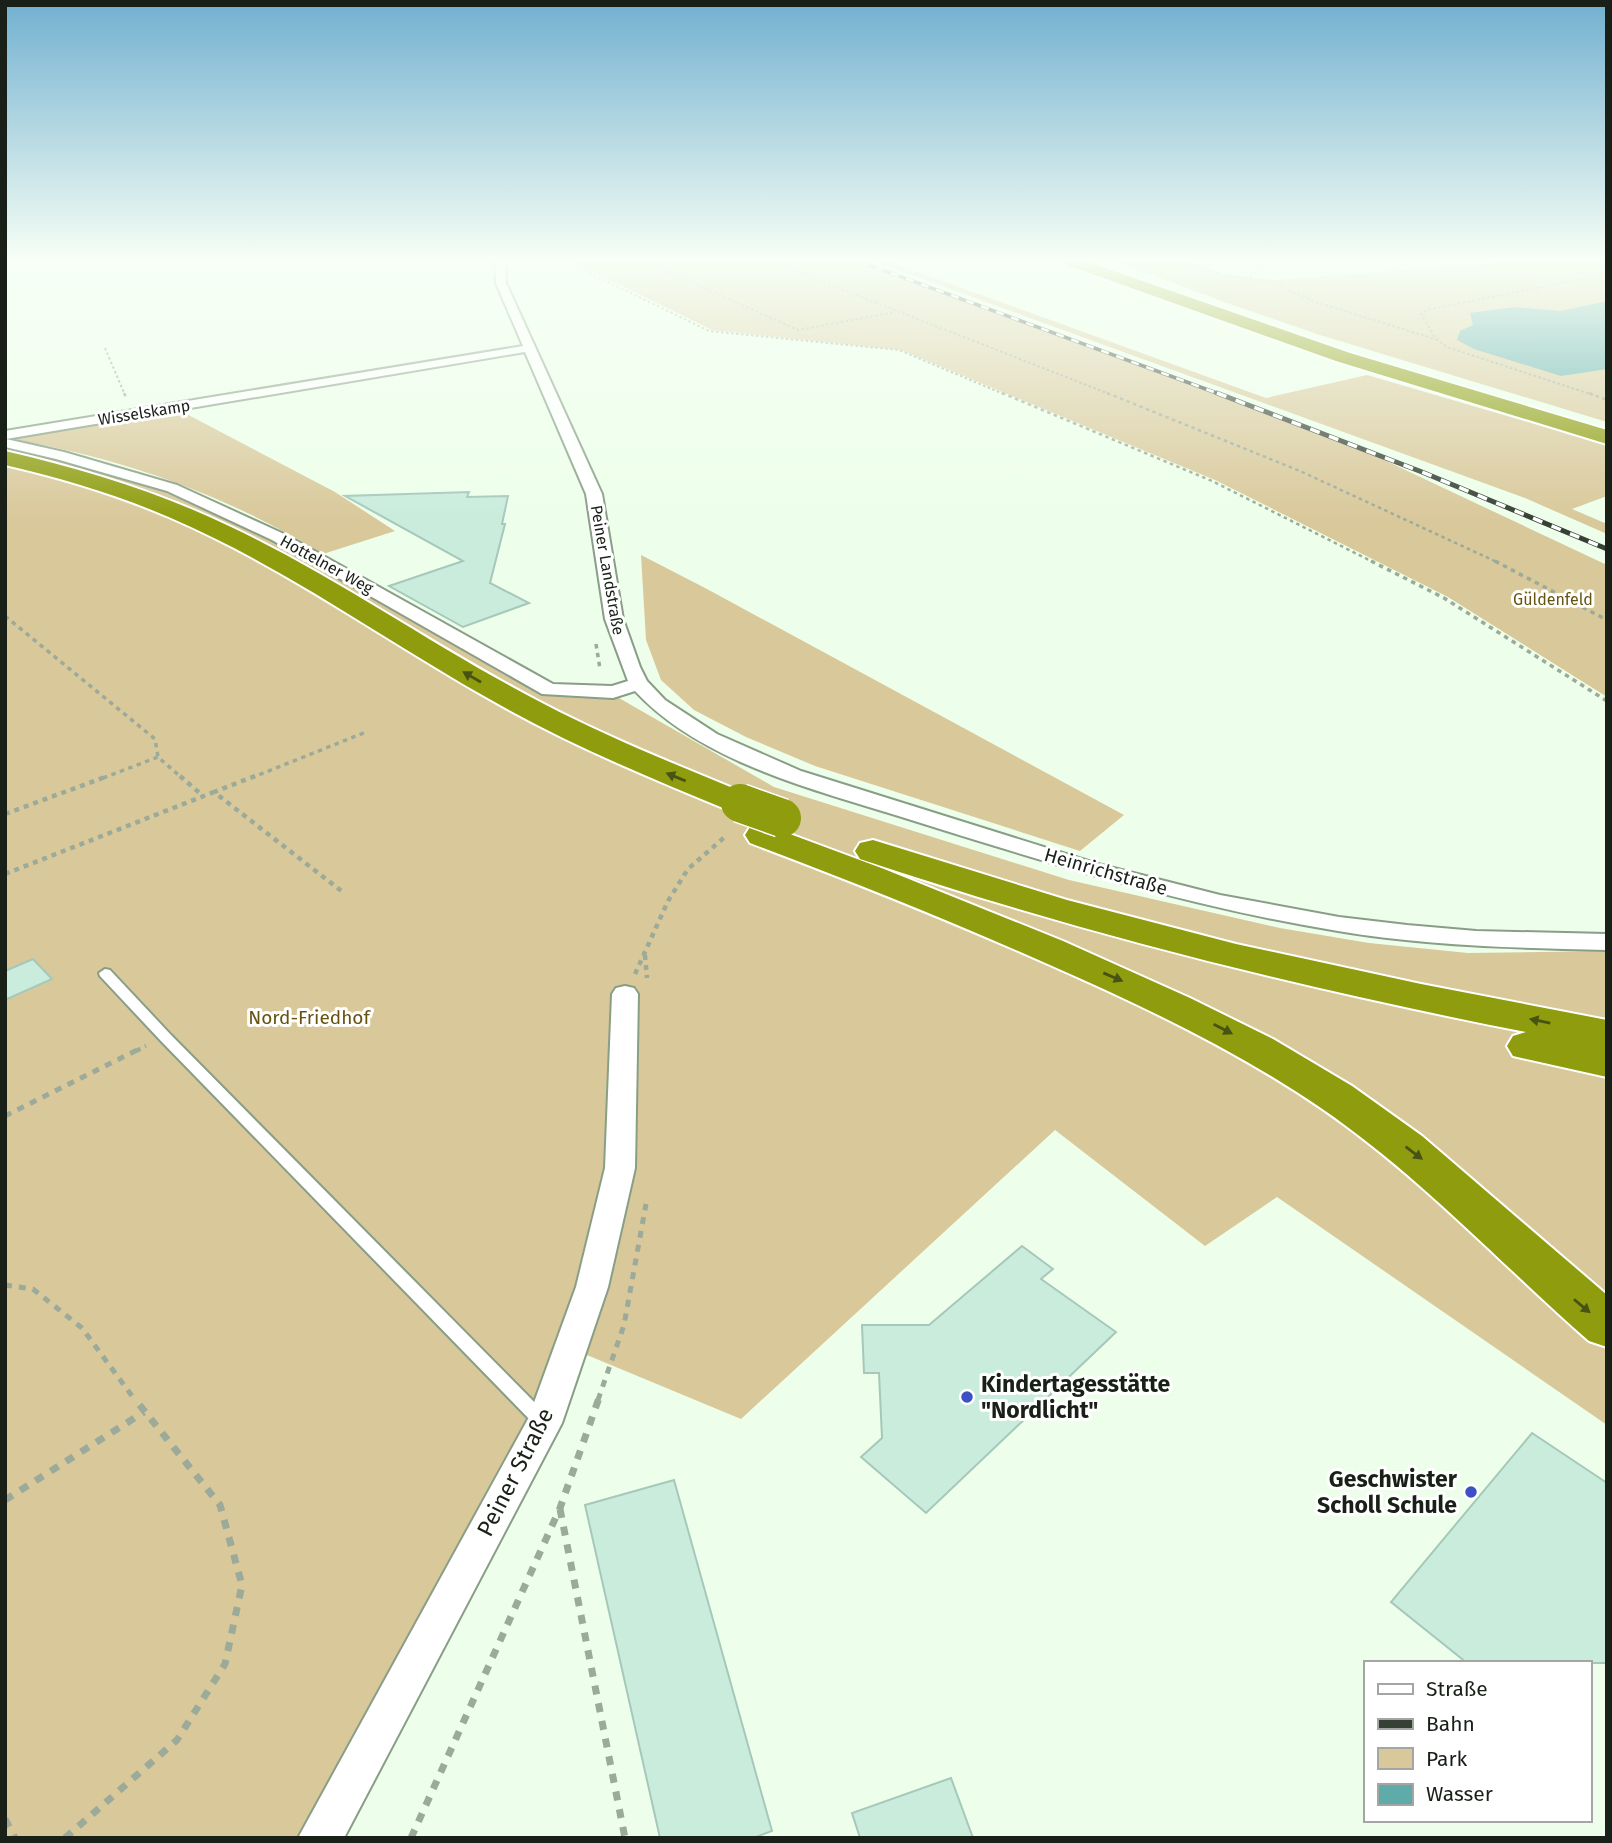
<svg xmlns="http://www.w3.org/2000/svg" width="1612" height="1843" font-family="'Fira Sans',sans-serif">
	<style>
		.green { fill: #d9c89a }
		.water { fill: #5eaba9 }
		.building { fill: #c9ecdd; stroke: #a6c8ba; stroke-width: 2 }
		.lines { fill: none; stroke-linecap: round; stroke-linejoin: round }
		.lane-casing { stroke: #899e86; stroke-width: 4 }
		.street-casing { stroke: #899e86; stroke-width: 4 }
		.highway-casing { stroke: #fff; stroke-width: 4 }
		.path-far5 { stroke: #9caa9a; stroke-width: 2; stroke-dasharray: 2.5 2.5; stroke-linecap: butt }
		.path-far4 { stroke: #9caa9a; stroke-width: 2.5; stroke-dasharray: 3.5 3.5; stroke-linecap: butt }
		.path-far3 { stroke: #9caa9a; stroke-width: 3.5; stroke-dasharray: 4.5 4.5; stroke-linecap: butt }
		.path-far2 { stroke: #9caa9a; stroke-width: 4.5; stroke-dasharray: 5 5; stroke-linecap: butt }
		.path-far1 { stroke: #9caa9a; stroke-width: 5; stroke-dasharray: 7 7; stroke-linecap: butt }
		.path { stroke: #9caa9a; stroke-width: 7; stroke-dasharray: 9 9; stroke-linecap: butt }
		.lane { fill: #fff; fill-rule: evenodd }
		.street { fill: #fff; fill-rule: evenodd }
		.highway { fill: #8e9c0e; fill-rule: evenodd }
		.rail-far1-casing { stroke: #364035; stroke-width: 3.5 }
		.rail-casing { stroke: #364035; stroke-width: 5 }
		.rail-far1 { stroke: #fff; stroke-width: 2.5; stroke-dasharray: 8; stroke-linecap: butt }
		.rail { stroke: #fff; stroke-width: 3.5; stroke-dasharray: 10; stroke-linecap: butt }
		.highway-bridge-casing { stroke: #fff; stroke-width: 41; stroke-linecap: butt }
		.highway-bridge { stroke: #8e9c0e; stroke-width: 38 }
		.oneway { fill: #475213 }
		.poi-dot { fill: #3e51c4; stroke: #fff; stroke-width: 2.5 }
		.labels { text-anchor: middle; stroke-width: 6; stroke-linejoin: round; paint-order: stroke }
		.far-street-label { font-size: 16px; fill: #182017; stroke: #fff }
		.far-park-label { font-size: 16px; fill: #675310; stroke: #fff }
		.street-label { font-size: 19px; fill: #182017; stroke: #fff }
		.park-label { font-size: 19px; fill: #675310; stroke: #fff }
		.near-poi-label { font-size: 23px; font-weight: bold; fill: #182017; stroke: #fff; text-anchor: start }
		.near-street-label { font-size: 23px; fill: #182017; stroke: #fff }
	</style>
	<rect width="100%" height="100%" fill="#edffea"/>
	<g class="green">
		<path d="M 573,262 L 856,262 L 1346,442 L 1607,565 L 1607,697 L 1448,597 L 1215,480 L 901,350 L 712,330 Z"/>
		<path d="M 876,262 L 890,262 L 1266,398 L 1367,375 L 1607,445 L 1607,496 L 1572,509 L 1607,524 L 1607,534 L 1525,498 Z"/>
		<path d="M 1118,262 L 1189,262 L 1223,274 L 1275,280 L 1513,262 L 1607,262 L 1607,422 L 1320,335 L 1224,302 Z"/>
		<path d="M 179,410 L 335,492 L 395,531 L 323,554 C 232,498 124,458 19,441 L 15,437 Z"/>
		<path d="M 5,447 L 55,457 L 137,480 L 200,506 L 273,539 L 546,693 L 612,694 L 774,787 L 1069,880 L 1280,928 L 1369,943 L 1468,953 L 1607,951 L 1607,1425 L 1277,1197 L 1205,1246 L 1055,1130 L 741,1419 L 558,1343 L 534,1423 L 302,1838 L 5,1838 Z"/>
		<path d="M 641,555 L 707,589 L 1124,815 L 1080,851 L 815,766 L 746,737 L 694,710 L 661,680 L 646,640 Z"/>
	</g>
	<path class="water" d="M 1607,301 L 1607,369 L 1561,376 L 1474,349 L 1457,340 L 1460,331 L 1473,325 L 1470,313 L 1515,307 L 1560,311 Z"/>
	<g class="building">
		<path d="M 469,492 L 467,497 L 508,496 L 502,524 L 505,524 L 490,583 L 529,603 L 463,627 L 389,586 L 463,561 L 345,496 Z"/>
		<path d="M 33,959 L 52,979 L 5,1000 L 5,971 Z"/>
		<path d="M 1022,1246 L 1053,1269 L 1041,1279 L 1116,1332 L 926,1513 L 861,1457 L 882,1438 L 879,1373 L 864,1373 L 862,1325 L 929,1325 Z"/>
		<path d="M 1532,1433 L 1607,1483 L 1607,1663 L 1467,1663 L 1391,1602 Z"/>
		<path d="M 674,1480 L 772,1831 L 753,1838 L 660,1838 L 585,1505 Z"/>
		<path d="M 951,1778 L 973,1838 L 860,1838 L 852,1813 Z"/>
	</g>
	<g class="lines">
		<g class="lane-casing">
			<path id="lane" d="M 105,969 L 110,970 L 171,1035 L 547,1415 L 550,1420 L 547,1425 L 541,1428 L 535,1425 L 161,1041 L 100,976 L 99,973 Z"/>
		</g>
		<g class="street-casing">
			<g id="street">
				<path d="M 495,262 L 505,262 L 506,283 L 602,494 L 623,619 L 640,667 L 647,681 L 665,700 L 717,734 L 801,771 L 1098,864 L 1220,895 L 1339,917 L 1407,925 L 1476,931 L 1607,934 L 1607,950 C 1517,948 1427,946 1338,931 C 1190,907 1048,863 905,818 C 815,790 701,762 635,691 L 613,698 L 542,694 L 272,540 L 167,491 L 56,459 L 5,447 L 5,431 L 523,346 L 496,283 ZM 525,352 L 586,494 L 605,619 L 628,681 L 612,686 L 553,684 L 284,534 L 177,485 L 64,452 L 6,439 Z"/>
				<path d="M 625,986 L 634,988 L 638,994 L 635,1168 L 608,1287 L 562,1423 L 344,1838 L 298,1838 L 528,1419 L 576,1287 L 605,1168 L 612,994 L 616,988 Z"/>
			</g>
		</g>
		<g class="highway-casing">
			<g id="highway">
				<path d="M 1065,262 L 1088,262 L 1350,353 L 1607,430 L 1607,444 L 1336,361 L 1067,265 Z"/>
				<path d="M 5,451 C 83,469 159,492 231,527 C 339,578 437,649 544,704 C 611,739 682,767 752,796 L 757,803 L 752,810 L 740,813 L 728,810 C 648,777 568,744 493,701 C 386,641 285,567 171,518 C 118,495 62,478 5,465 Z"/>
				<path d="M 763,824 L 884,869 L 1063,941 L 1190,998 L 1273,1039 L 1352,1086 L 1422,1136 L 1607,1295 L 1607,1347 L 1589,1341 C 1500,1263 1419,1175 1321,1108 C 1236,1050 1143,1006 1050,965 C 951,921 851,881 750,843 L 745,835 L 750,827 Z"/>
				<path d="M 873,840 L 1067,900 L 1236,944 L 1421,984 L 1607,1020 L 1607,1077 L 1513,1056 L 1507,1046 L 1513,1036 L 1526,1032 C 1300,988 1078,932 860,859 L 855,851 L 860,843 Z"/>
			</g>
		</g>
		<g class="path-far5">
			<path d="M 567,262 L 709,331 L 899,350 L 1006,395"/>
			<path d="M 646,262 L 798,330 L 895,312"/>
			<path d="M 772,262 L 1112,395"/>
			<path d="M 1188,262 L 1222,275 L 1270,282 L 1319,303 L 1435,339"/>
			<path d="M 1250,277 L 1266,262"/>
			<path d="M 105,348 L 125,395"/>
			<path d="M 1593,395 L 1447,347 L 1436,339 L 1421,314 L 1427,310 L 1607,274"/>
		</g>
		<g class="path-far4">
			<path d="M 124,393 L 126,397"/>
			<path d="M 1002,393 L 1212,481 L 1375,563"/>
			<path d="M 1107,393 L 1300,471 L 1499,563"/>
			<path d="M 1589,393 L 1607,400"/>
		</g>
		<g class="path-far3">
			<path d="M 1371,561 L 1444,598 L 1607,701"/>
			<path d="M 1495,561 L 1607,620"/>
			<path d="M 5,616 L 155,739 L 158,757 L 182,778"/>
			<path d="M 596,644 L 600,669"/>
			<path d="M 103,778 L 158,757"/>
			<path d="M 251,778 L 366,732"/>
		</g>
		<g class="path-far2">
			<path d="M 180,776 L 203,796"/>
			<path d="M 255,776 L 214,792 L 344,893"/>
			<path d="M 5,814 L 108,776"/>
			<path d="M 5,874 L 214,792"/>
			<path d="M 645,955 L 647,978"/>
			<path d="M 635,974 L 668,901 L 688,869 L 727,835"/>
			<path d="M 136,1051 L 146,1046"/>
		</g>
		<g class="path-far1">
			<path d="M 5,1116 L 139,1049"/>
			<path d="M 5,1285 L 33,1289 L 82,1328 L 135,1400"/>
			<path d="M 598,1400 L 624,1325 L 646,1204"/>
		</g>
		<g class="path">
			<path d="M 5,1500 L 144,1412"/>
			<path d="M 560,1509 L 625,1838"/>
			<path d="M 5,1819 L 15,1838"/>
			<path d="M 65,1838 L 177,1740 L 225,1664 L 242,1585 L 220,1505 L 134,1398"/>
			<path d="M 411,1838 L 560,1508 L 599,1398"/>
		</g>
		<use href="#lane" class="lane"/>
		<use href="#street" class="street"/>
		<use href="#highway" class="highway"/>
		<g class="rail-far1-casing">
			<path id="rail-far1" d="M 861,262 L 1222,395"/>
		</g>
		<g class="rail-casing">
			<path id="rail" d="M 1217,393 L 1422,472 L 1607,549"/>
		</g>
		<use href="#rail-far1" class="rail-far1"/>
		<use href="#rail" class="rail"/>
		<g class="highway-bridge-casing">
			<path id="highway-bridge" d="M 740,803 L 782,818"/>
		</g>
		<use href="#highway-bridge" class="highway-bridge"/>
	</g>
	<defs><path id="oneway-solid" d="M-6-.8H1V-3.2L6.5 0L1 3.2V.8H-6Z" transform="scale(1.75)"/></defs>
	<g class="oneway">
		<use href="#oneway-solid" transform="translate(472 677) rotate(-150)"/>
		<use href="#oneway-solid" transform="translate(676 777) rotate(-158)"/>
		<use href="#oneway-solid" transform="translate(1113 977) rotate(23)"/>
		<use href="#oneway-solid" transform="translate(1540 1021) rotate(-169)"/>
		<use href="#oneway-solid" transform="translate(1223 1029) rotate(27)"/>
		<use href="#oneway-solid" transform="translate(1414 1153) rotate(37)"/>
		<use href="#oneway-solid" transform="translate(1582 1306) rotate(40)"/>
	</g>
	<linearGradient id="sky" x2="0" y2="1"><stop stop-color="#71b0cf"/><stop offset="0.5" stop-color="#f7fff6"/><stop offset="1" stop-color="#f7fff6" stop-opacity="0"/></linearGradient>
	<rect width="1612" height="520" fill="url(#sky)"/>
	<g class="poi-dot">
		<circle cx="967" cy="1397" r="7"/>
		<circle cx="1471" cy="1492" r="7"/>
	</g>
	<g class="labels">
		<g class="far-street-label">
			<text transform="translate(144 412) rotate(-9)" y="6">Wisselskamp</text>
			<text transform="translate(327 564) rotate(29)" y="6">Hottelner Weg</text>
			<text transform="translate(608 570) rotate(80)" y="6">Peiner Landstraße</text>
		</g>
		<g class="far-park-label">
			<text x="1553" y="605">Güldenfeld</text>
		</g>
		<g class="street-label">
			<text transform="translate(1106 871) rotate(16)" y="7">Heinrichstraße</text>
		</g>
		<g class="park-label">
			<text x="309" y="1024">Nord-Friedhof</text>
		</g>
		<g class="near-poi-label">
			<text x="981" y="1392">Kindertagesstätte<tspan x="981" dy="26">"Nordlicht"</tspan></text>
			<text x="1457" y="1487" text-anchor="end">Geschwister<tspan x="1457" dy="26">Scholl Schule</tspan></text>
		</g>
		<g class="near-street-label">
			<text transform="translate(515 1472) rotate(-63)" y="8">Peiner Straße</text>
		</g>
	</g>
	<rect width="1612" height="1843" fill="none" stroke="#182017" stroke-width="14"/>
	<rect x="1364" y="1661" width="228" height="161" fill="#ffffff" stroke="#a3a6a2" stroke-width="2"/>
	<rect x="1378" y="1684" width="35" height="10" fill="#ffffff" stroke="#a3a6a2" stroke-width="2"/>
	<text x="1426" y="1696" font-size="21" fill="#182017">Straße</text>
	<rect x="1378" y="1719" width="35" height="10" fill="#364035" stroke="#a3a6a2" stroke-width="2"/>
	<text x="1426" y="1731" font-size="21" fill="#182017">Bahn</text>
	<rect x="1378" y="1748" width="35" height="21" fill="#d9c89a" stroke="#a3a6a2" stroke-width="2"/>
	<text x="1426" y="1766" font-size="21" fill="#182017">Park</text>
	<rect x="1378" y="1784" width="35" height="21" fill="#5eaba9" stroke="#a3a6a2" stroke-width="2"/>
	<text x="1426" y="1801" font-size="21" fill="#182017">Wasser</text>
</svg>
